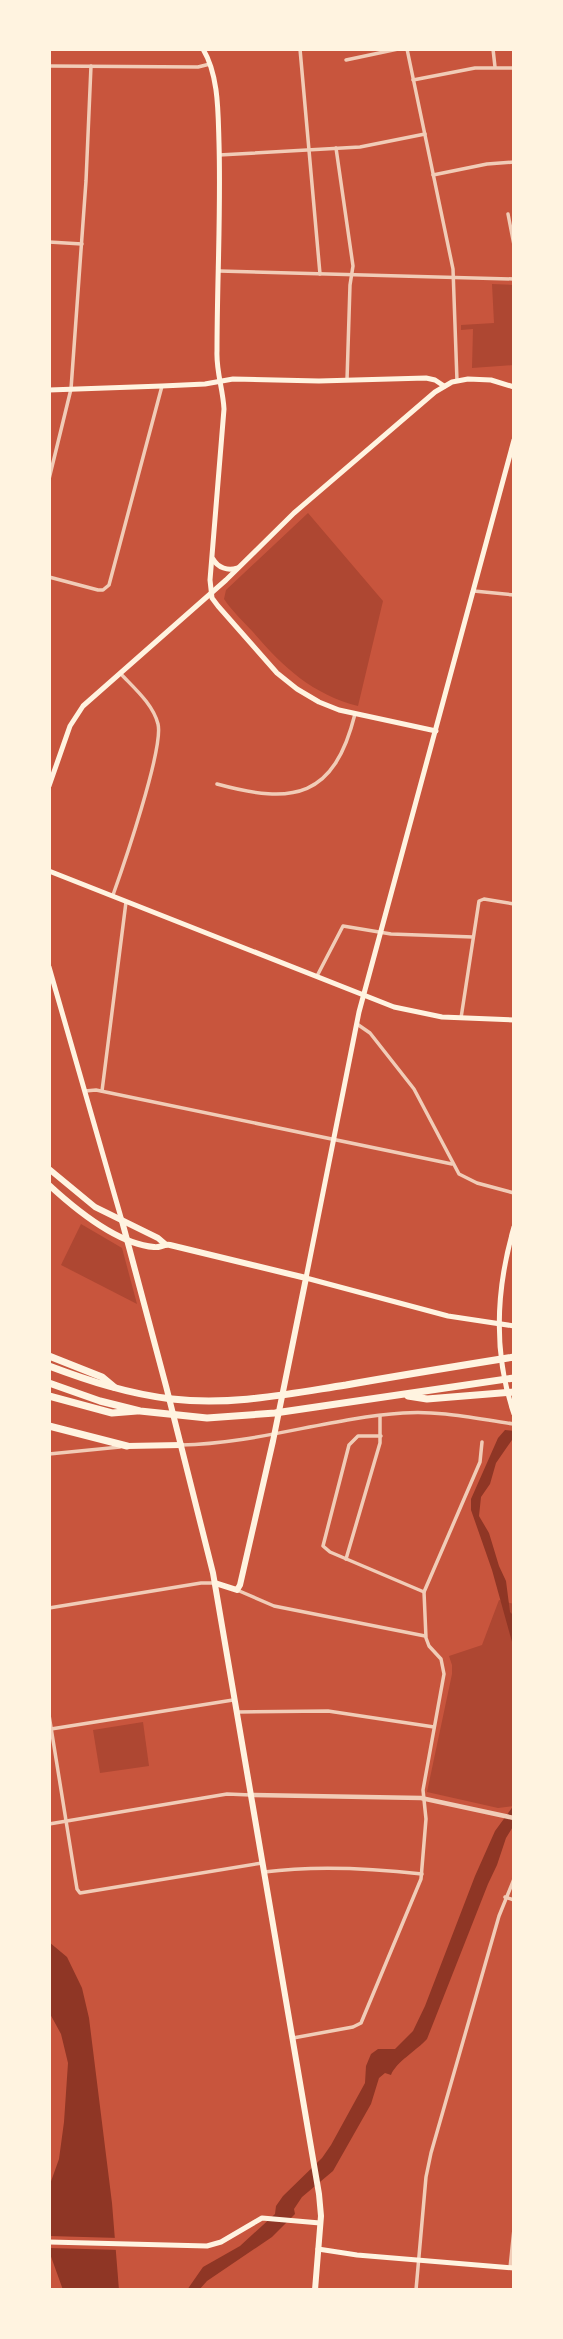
<svg xmlns="http://www.w3.org/2000/svg" width="563" height="2339" font-family="'IBM Plex Sans',sans-serif">
	<style>
		.green { fill: #ae4732 }
		.water { fill: #8f3625 }
		.pier { fill: #c8553d }
		.lines { fill: none; stroke-linecap: round; stroke-linejoin: round }
		.minor { stroke: #f1ccb7; stroke-width: 3.5 }
		.tertiary { stroke: #f1ccb7; stroke-width: 4.5 }
		.secondary { stroke: #fff3e0; stroke-width: 5 }
		.primary { stroke: #fff3e0; stroke-width: 6 }
		.motorway { stroke: #fff3e0; stroke-width: 7 }
	</style>
	<rect width="100%" height="100%" fill="#c8553d"/>
	<g class="green">
		<path d="M 492,284 L 514,285 L 514,365 L 472,368 L 473,329 L 461,330 L 461,325 L 494,323 Z"/>
		<path d="M 308,513 L 383,601 L 358,706 C 312,694 283,667 253,632 C 243,621 232,611 224,599 L 226,590 Z"/>
		<path d="M 81,1224 L 122,1248 L 137,1304 L 61,1265 Z"/>
		<path d="M 499,1600 L 514,1604 L 514,1806 L 498,1808 L 427,1792 L 452,1674 L 452,1665 L 449,1656 L 482,1645 Z"/>
		<path d="M 143,1722 L 149,1766 L 100,1773 L 93,1730 Z"/>
	</g>
	<g class="water">
		<path d="M 505,1430 L 514,1431 L 514,1437 L 496,1463 L 490,1484 L 481,1497 L 479,1516 L 489,1533 L 499,1566 L 506,1581 L 510,1612 L 514,1616 L 514,1649 L 492,1570 L 471,1510 L 471,1499 L 498,1438 Z"/>
		<path d="M 514,1805 L 514,1825 L 506,1838 L 497,1865 L 488,1884 L 427,2039 C 416,2051 396,2062 391,2075 L 385,2073 L 379,2078 L 371,2104 L 333,2171 L 302,2197 L 294,2209 L 295,2214 L 272,2237 L 207,2281 L 199,2290 L 187,2290 L 203,2267 L 240,2246 L 275,2214 L 276,2206 L 283,2196 L 322,2158 L 331,2145 L 365,2083 L 366,2066 L 371,2054 L 378,2049 L 395,2049 L 413,2031 L 425,2006 L 475,1876 L 495,1831 Z"/>
		<path d="M 49,1942 L 67,1957 L 82,1988 L 89,2018 L 112,2203 L 119,2290 L 63,2290 L 49,2251 L 49,2187 L 59,2159 L 64,2122 L 68,2063 L 61,2034 L 49,2012 Z"/>
	</g>
	<path class="pier" d="M 49,2236 L 119,2238 L 121,2250 L 49,2248 Z"/>
	<g class="lines">
		<g class="minor">
			<path d="M 300,49 L 320,274"/>
			<path d="M 407,49 L 453,269 L 457,381"/>
			<path d="M 493,49 L 495,67"/>
			<path d="M 346,60 L 398,49"/>
			<path d="M 49,66 L 198,67 L 210,64"/>
			<path d="M 413,80 L 475,68 L 514,68"/>
			<path d="M 336,148 L 353,266 L 350,285 L 347,380"/>
			<path d="M 219,155 L 360,147 L 425,134"/>
			<path d="M 433,175 L 487,164 L 514,162"/>
			<path d="M 508,214 L 514,245"/>
			<path d="M 49,242 L 82,244"/>
			<path d="M 219,271 L 514,279"/>
			<path d="M 49,479 L 71,389 L 86,181 L 91,66"/>
			<path d="M 49,577 L 98,590 L 103,590 L 109,585 L 162,386"/>
			<path d="M 474,591 L 514,595"/>
			<path d="M 217,784 C 294,805 334,798 355,714"/>
			<path d="M 113,895 C 123,867 164,748 158,724 C 153,704 134,688 120,673"/>
			<path d="M 317,976 L 343,926 L 391,934 L 473,937"/>
			<path d="M 461,1018 L 479,901 L 484,899 L 514,904"/>
			<path d="M 357,1024 L 370,1033 L 414,1089 L 459,1174 L 477,1183 L 514,1193"/>
			<path d="M 85,1091 L 96,1090 L 452,1164"/>
			<path d="M 102,1091 L 126,902"/>
			<path d="M 381,1436 L 358,1436 L 349,1445 L 323,1546 L 330,1552 L 424,1592"/>
			<path d="M 181,1445 C 256,1444 328,1418 403,1413 C 439,1410 478,1419 514,1424"/>
			<path d="M 49,1454 L 120,1447"/>
			<path d="M 346,1559 L 380,1443 L 380,1416"/>
			<path d="M 237,1590 L 274,1606 L 425,1636"/>
			<path d="M 49,1608 L 201,1583 L 215,1583"/>
			<path d="M 238,1712 L 328,1711 L 434,1727"/>
			<path d="M 49,1715 L 77,1889 L 80,1893 L 262,1863"/>
			<path d="M 51,1729 L 233,1700"/>
			<path d="M 49,1824 L 227,1794 L 251,1795"/>
			<path d="M 264,1872 C 317,1865 369,1868 422,1874"/>
			<path d="M 505,1897 L 514,1900"/>
			<path d="M 293,2038 L 353,2027 L 361,2023 L 421,1879 L 426,1819 L 423,1790 L 444,1674 L 441,1659 L 429,1646 L 426,1638 L 424,1592 L 480,1462 L 482,1442"/>
			<path d="M 510,2268 L 514,2229"/>
			<path d="M 416,2290 L 426,2177 L 431,2153 L 499,1916 L 514,1879"/>
		</g>
		<path class="tertiary" d="M 251,1795 L 421,1798 L 514,1818"/>
		<g class="secondary">
			<path d="M 203,49 C 219,76 218,113 219,143 C 221,213 217,282 217,351 C 216,371 223,389 224,409 L 210,580 L 212,598 L 218,606 L 277,673 L 297,689 L 319,702 L 339,710 L 436,731"/>
			<path d="M 49,390 L 162,386 L 205,384 L 233,379 L 319,381 L 426,378 L 435,380 L 444,386"/>
			<path d="M 514,440 L 359,1012 L 306,1278 L 448,1316 L 514,1326"/>
			<path d="M 213,559 C 218,568 228,571 237,568"/>
			<path d="M 49,786 L 70,726 L 83,706 L 226,580 L 294,513 L 435,392 L 452,382 L 468,379 L 491,380 L 514,387"/>
			<path d="M 49,871 L 394,1007 L 442,1017 L 514,1020"/>
			<path d="M 49,967 L 122,1221"/>
			<path d="M 514,1227 C 496,1289 493,1353 514,1414"/>
			<path d="M 49,2242 L 207,2246 L 221,2242 L 262,2218 L 320,2223"/>
			<path d="M 318,2249 L 357,2255 L 514,2268"/>
		</g>
		<g class="primary">
			<path d="M 49,1169 L 95,1207 L 158,1238 L 165,1244"/>
			<path d="M 49,1185 C 75,1209 117,1244 154,1247 C 160,1248 163,1244 170,1245 L 306,1278 L 273,1441 L 240,1585 L 237,1590 L 215,1583"/>
			<path d="M 122,1221 L 166,1386 L 213,1573 L 319,2194 L 321,2216 L 315,2290"/>
			<path d="M 127,1446 L 181,1445"/>
		</g>
		<g class="motorway">
			<path d="M 49,1356 L 102,1377 L 114,1387"/>
			<path d="M 49,1366 C 89,1381 129,1394 172,1399 C 231,1406 288,1394 346,1385 C 402,1375 458,1366 514,1357"/>
			<path d="M 49,1383 L 100,1401 L 140,1411 L 207,1418 L 275,1413 L 514,1378"/>
			<path d="M 49,1396 L 112,1413 L 137,1411"/>
			<path d="M 408,1396 L 427,1399 L 514,1392"/>
			<path d="M 49,1426 L 127,1446"/>
		</g>
	</g>
	<rect width="563" height="2339" fill="none" stroke="#fff3e0" stroke-width="102"/>
</svg>
